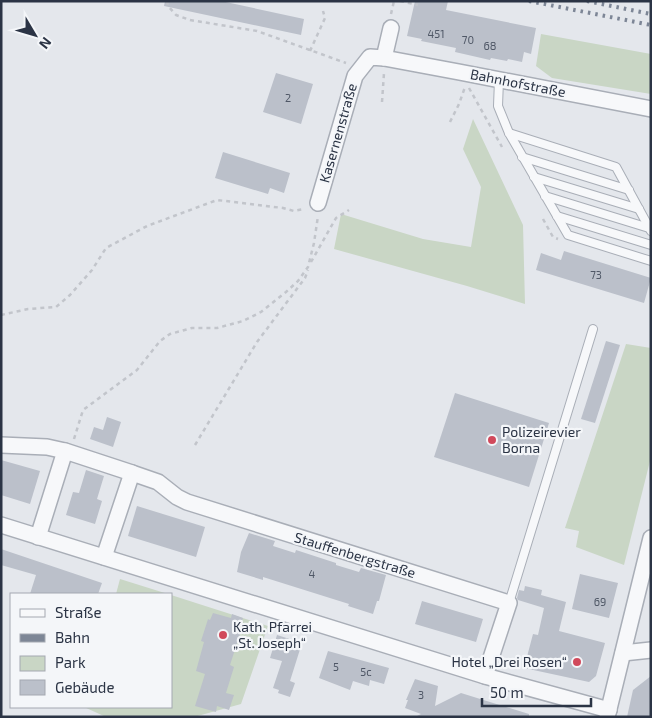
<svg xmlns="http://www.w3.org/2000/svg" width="652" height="718" font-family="'Exo 2',sans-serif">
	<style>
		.green { fill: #c9d6c5 }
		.building { fill: #bbc0ca }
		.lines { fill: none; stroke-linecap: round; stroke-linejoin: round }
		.service-casing { stroke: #a9aeb7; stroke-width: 10 }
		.minor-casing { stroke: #a9aeb7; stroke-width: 18 }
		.path { stroke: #c2c5cb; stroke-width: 2.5; stroke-dasharray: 4 4; stroke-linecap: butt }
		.service { stroke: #f7f8fa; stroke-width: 8 }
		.minor { stroke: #f7f8fa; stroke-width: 15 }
		.rail { stroke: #7d8696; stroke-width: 4; stroke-dasharray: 2.5 5; stroke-linecap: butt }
		.poi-dot { fill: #d1495b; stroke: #f4f6f9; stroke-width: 2 }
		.labels { text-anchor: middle; stroke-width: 4.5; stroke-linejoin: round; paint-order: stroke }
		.number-label { font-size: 11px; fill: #4f5766 }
		.street-label { font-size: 14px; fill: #2b3445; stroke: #f4f6f9 }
		.poi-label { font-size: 14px; fill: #2b3445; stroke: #f4f6f9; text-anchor: start }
	</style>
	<rect width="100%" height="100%" fill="#e4e7ec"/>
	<g class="green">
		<path d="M 541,34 L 651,54 L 651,94 L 552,78 L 536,66 Z"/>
		<path d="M 473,119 L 523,225 L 525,304 L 467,286 L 334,249 L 341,214 L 423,239 L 471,247 L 481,187 L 463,149 Z"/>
		<path d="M 626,344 L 651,348 L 651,457 L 624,565 L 576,547 L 579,531 L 565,528 Z"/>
		<path d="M 120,579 L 168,594 L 116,594 Z"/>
		<path d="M 171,595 L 268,626 L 241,704 L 194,717 L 106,717 L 84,707 L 171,707 Z"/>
	</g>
	<g class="building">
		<path d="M 165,1 L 221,1 L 304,19 L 301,35 L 164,6 Z"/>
		<path d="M 415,1 L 448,1 L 446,10 L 536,28 L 531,54 L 524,52 L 522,62 L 508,59 L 507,61 L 491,58 L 490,60 L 455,52 L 456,48 L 421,41 L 422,39 L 407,36 Z"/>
		<path d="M 276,73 L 313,84 L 301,124 L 263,112 Z"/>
		<path d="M 223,152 L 290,173 L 284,193 L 270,188 L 268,194 L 215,178 Z"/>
		<path d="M 564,251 L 651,278 L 644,303 L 536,270 L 541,253 L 561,260 Z"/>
		<path d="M 606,341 L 620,345 L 595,423 L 581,419 Z"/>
		<path d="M 455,393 L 549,423 L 529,487 L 434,457 Z"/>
		<path d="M 107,417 L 121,422 L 113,447 L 90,439 L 94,427 L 103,430 Z"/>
		<path d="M 1,460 L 40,471 L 30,504 L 1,495 Z"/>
		<path d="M 86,470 L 104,476 L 97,499 L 102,501 L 95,524 L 66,515 L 73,492 L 79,493 Z"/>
		<path d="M 137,506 L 205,527 L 196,557 L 128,536 Z"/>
		<path d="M 249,533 L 275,541 L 273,546 L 295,553 L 296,550 L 336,563 L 336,565 L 359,572 L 361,568 L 386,575 L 379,601 L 377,601 L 373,614 L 348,606 L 349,604 L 263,577 L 263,580 L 237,572 L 241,552 Z"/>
		<path d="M 1,549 L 102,583 L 98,594 L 30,594 L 36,575 L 1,565 Z"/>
		<path d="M 580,574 L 618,583 L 609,618 L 572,609 Z"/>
		<path d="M 525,586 L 542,590 L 541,595 L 566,602 L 559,631 L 605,643 L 596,676 L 589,682 L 524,668 L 533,634 L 538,635 L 544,608 L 518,600 L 517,598 L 519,590 L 524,591 Z"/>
		<path d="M 422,601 L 483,619 L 476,642 L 415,624 Z"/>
		<path d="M 213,613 L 231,618 L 232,614 L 243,618 L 240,625 L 242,626 L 241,631 L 230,665 L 234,667 L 226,693 L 234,695 L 229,710 L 217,706 L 216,712 L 195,706 L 205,674 L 196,671 L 204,642 L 201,641 L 208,619 L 210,620 Z"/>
		<path d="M 277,635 L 302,643 L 290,681 L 295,683 L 290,697 L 278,693 L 279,690 L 273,688 L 282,661 L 270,658 Z"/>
		<path d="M 328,651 L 389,668 L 384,684 L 370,680 L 369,686 L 353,681 L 350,690 L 319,678 Z"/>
		<path d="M 651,676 L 651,717 L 627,717 L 633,690 Z"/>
		<path d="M 415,679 L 438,686 L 435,706 L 461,693 L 529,714 L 529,717 L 415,717 L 421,714 L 405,708 L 408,700 L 406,700 Z"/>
	</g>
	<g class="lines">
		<g class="service-casing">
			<g id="service">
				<path d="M 499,80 L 498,106 L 509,133 L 568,235 L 651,261"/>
				<path d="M 509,133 L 616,167 L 651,231"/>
				<path d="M 522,157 L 629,190"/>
				<path d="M 534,177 L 639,209"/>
				<path d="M 545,196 L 649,228"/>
				<path d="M 557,216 L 651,245"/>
				<path d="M 509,603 L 593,329"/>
			</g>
		</g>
		<g class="minor-casing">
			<g id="minor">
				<path d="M 384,58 L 391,28"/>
				<path d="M 318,203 L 355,76 L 370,57 L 384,58 L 459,72 L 651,109"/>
				<path d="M 1,445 L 47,447 L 65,451"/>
				<path d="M 1,525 L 485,676 L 609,710"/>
				<path d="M 38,537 L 65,451 L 132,473"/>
				<path d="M 104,557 L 132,473 L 158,482 L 177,497 L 187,502 L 509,603 L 485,676"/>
				<path d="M 623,653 L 651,650"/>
				<path d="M 607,717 L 651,538"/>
			</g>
		</g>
		<g class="path">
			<path d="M 167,1 L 168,6 L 176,15 L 190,20 L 257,31 L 346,63"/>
			<path d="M 400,1 L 418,5"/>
			<path d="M 391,14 L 394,1"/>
			<path d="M 310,51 L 325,18 L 323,11"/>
			<path d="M 469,88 L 502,147"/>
			<path d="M 382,102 L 384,73"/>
			<path d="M 450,122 L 459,104 L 465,87"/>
			<path d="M 543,219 L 553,237 L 558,239"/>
			<path d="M 311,262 L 336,218 L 349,210"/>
			<path d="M 1,315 L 28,309 L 56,307 L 70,295 L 92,270 L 106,248 L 147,226 L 217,200 L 283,208 L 294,211 L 304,209"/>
			<path d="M 74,439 L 83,410 L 137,370 L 160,341 L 170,334 L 192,328 L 217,328 L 243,321 L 261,312 L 286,292 L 298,281 L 308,267 L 314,243 L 318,216"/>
			<path d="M 195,445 L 257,342 L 305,278 L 308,270"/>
		</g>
		<use href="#service" class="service"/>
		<use href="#minor" class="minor"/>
		<g class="rail">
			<path d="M 529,1 L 651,25"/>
			<path d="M 587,1 L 651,14"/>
		</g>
	</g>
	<g class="poi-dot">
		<circle cx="492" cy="440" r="5"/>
		<circle cx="223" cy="635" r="5"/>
		<circle cx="577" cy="662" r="5"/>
	</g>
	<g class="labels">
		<g class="number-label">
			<text x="436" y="38">451</text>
			<text x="468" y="44">70</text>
			<text x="490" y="50">68</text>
			<text x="288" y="102">2</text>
			<text x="596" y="279">73</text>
			<text x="312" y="578">4</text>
			<text x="600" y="606">69</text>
			<text x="336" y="671">5</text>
			<text x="366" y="676">5c</text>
			<text x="421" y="699">3</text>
		</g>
		<g class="street-label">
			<text transform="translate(518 83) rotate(11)" y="5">Bahnhofstraße</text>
			<text transform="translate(338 133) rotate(-74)" y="5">Kasernenstraße</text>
			<text transform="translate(355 555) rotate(17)" y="5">Stauffenbergstraße</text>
		</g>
		<g class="poi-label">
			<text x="502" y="437">Polizeirevier<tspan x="502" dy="16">Borna</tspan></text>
			<text x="233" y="632">Kath. Pfarrei<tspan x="233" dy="16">„St. Joseph“</tspan></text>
			<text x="567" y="667" text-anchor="end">Hotel „Drei Rosen“</text>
		</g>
	</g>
	<rect width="652" height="718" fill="none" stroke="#2b3445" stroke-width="5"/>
	<rect x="10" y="593" width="162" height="115" fill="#f4f6f9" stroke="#a4a8b1"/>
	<rect x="20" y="609" width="25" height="8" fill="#f7f8fa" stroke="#a4a8b1"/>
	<text x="55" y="618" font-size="15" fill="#2b3445">Straße</text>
	<rect x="20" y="634" width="25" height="8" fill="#7d8696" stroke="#a4a8b1"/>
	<text x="55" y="643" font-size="15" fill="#2b3445">Bahn</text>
	<rect x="20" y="656" width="25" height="15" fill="#c9d6c5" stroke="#a4a8b1"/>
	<text x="55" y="668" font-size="15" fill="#2b3445">Park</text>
	<rect x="20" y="680" width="25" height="15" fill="#bbc0ca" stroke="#a4a8b1"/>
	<text x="55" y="693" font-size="15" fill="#2b3445">Gebäude</text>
	<g transform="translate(35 35) rotate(128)" stroke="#f4f6f9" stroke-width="4" paint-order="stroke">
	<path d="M0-4L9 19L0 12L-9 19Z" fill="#2b3445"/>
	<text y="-8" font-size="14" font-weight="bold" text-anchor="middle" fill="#2b3445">N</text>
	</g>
	<path d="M482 698v8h109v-8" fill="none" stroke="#2b3445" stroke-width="2.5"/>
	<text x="490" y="698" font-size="15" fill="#2b3445" stroke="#f4f6f9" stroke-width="4" paint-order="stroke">50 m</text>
</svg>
